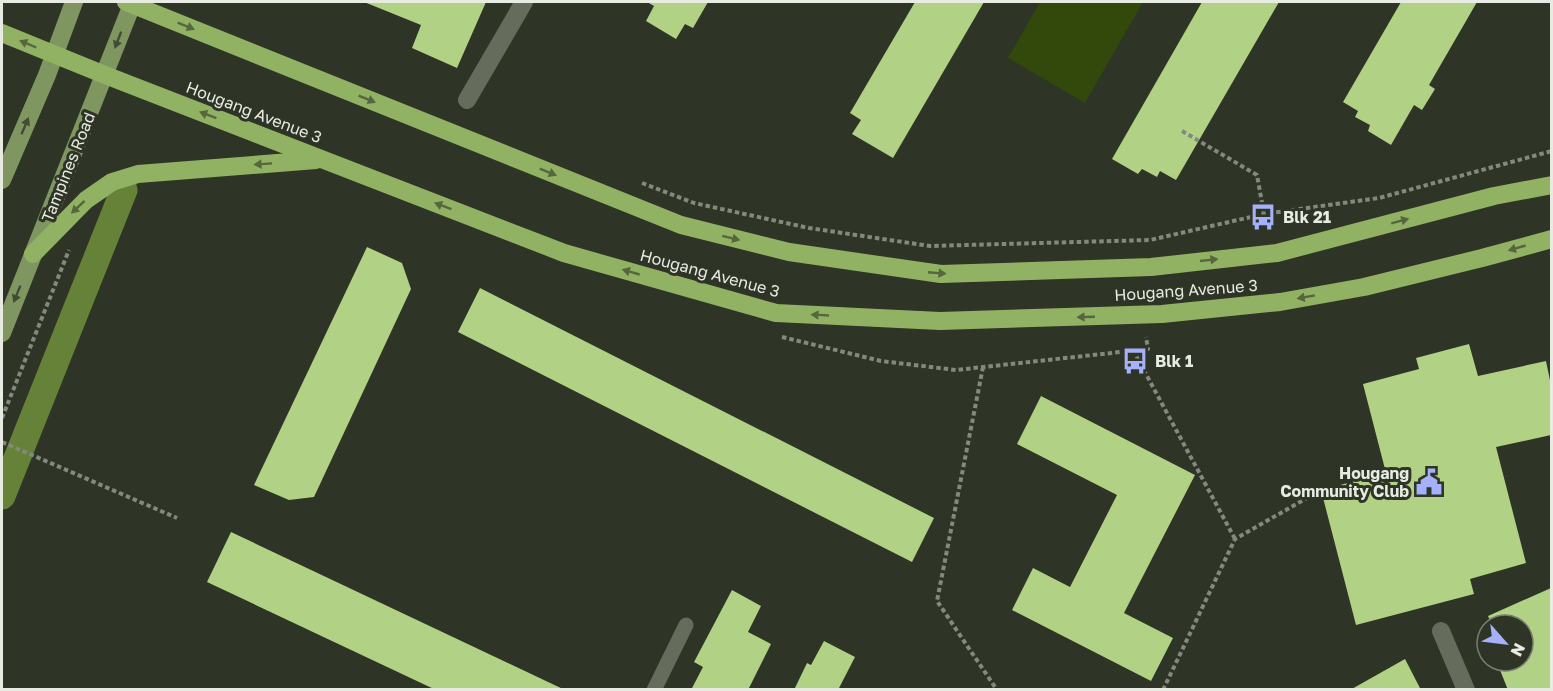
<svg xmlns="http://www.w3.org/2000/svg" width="1553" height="691" font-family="'Golos Text',sans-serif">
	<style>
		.green { fill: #33480b }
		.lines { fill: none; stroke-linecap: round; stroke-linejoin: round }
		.canal { stroke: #668239; stroke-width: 27 }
		.building { fill: #b1d185 }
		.path { stroke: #83897d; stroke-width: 4; stroke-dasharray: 4.5 3; stroke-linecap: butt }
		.lane { stroke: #656c5c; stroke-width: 15 }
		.street { stroke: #656c5c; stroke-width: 18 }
		.primary { stroke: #809660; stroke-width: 18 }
		.highway { stroke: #92b263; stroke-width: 18 }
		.oneway { fill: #56663e }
		.oneway2 { fill: #424c34 }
		.labels { text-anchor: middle; stroke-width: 6; stroke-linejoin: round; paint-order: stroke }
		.street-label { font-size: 16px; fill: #e7ebe2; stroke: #2e3426 }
		.poi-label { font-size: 16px; font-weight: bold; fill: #e7ebe2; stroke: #2e3426; text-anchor: start }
	</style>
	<rect width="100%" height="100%" fill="#2e3426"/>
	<path class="green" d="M 1040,2 L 1143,2 L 1085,103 L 1008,58 Z"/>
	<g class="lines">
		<path class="canal" d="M 2,496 L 124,190"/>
	</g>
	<g class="building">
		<path d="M 364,2 L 486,2 L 457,68 L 412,48 L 421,25 Z"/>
		<path d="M 647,2 L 708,2 L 693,28 L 685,24 L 676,39 L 646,21 L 654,6 Z"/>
		<path d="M 915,2 L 984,2 L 893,158 L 852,134 L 861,120 L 850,113 Z"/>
		<path d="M 1202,2 L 1279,2 L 1176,180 L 1160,171 L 1157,177 L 1142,169 L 1138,174 L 1112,159 Z"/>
		<path d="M 1401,2 L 1477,2 L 1429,85 L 1435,89 L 1422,110 L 1414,105 L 1391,145 L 1368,131 L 1370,125 L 1355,117 L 1358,111 L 1343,102 Z"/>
		<path d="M 367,247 L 402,263 L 411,289 L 314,497 L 289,500 L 254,485 Z"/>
		<path d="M 480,288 L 934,518 L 912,562 L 458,332 Z"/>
		<path d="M 1469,344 L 1478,376 L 1546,361 L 1551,385 L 1551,435 L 1496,447 L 1526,563 L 1470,579 L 1474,594 L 1356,625 L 1321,490 L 1386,473 L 1363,384 L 1419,369 L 1416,358 Z"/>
		<path d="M 1041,396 L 1195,475 L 1124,613 L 1173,638 L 1151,681 L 1012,610 L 1033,568 L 1070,587 L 1117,495 L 1017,444 Z"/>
		<path d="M 231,532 L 565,690 L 436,690 L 207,582 Z"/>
		<path d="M 1551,588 L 1551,690 L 1508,690 L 1500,670 L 1509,666 L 1507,661 L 1523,661 L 1523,625 L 1492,625 L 1488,616 Z"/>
		<path d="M 732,590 L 761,606 L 748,632 L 771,644 L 748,690 L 691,690 L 703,667 L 694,662 Z"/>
		<path d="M 824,641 L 855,657 L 838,690 L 794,690 L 807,663 L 811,665 Z"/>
		<path d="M 1405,659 L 1421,690 L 1350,690 Z"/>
	</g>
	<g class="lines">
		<g class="path">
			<path d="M 1182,131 L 1257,175 L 1264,214"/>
			<path d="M 642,183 L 694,203 L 809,228 L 930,246 L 1150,240 L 1264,214 L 1379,198 L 1552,151"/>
			<path d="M 782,337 L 881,361 L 956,370 L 1148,349 L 1146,337"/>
			<path d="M 1133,350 L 1235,539"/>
			<path d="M 983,367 L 937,601 L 997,690"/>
			<path d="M 2,418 L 69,250"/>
			<path d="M 2,442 L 177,518"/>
			<path d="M 1163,690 L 1235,539 L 1321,490"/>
		</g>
		<path class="lane" d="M 654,690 L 686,625"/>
		<g class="street">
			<path d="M 467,100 L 524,2"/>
			<path d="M 1441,631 L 1466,690"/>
		</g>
		<g class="primary">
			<path d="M 2,180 L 47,75 L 74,2"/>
			<path d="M 2,333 L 133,2"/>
		</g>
		<g class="highway">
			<path d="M 126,2 L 681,225 L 789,252 L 941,274 L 1151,267 L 1277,253 L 1494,196 L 1552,185"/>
			<path d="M 2,33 L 105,75 L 564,253 L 776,313 L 940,321 L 1162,314 L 1280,302 L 1364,287 L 1482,258 L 1552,239"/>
			<path d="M 33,254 L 86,200 L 112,182 L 138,174 L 316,160"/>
		</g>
	</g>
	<defs><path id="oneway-solid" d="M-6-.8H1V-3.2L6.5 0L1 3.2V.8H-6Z" transform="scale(1.5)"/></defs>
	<g class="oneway">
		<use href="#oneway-solid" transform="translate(186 26) rotate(22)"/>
		<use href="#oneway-solid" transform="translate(28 44) rotate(-157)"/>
		<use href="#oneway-solid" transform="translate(367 99) rotate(22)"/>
		<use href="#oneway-solid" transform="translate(208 115) rotate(-159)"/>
		<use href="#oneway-solid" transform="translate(263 164) rotate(176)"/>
		<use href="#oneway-solid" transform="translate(548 172) rotate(22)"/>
		<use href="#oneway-solid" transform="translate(443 206) rotate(-159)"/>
		<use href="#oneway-solid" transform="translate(78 207) rotate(137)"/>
		<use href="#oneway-solid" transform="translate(1400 221) rotate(-15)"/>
		<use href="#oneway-solid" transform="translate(731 238) rotate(14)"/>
		<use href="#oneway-solid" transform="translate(1517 248) rotate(164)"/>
		<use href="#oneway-solid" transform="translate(1209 260) rotate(-6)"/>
		<use href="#oneway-solid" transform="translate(631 272) rotate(-164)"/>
		<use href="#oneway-solid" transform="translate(937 273) rotate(5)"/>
		<use href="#oneway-solid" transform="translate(1306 297) rotate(170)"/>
		<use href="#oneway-solid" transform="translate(820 315) rotate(-177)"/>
		<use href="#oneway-solid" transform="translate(1086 317) rotate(178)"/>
	</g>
	<g class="oneway2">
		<use href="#oneway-solid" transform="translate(118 40) rotate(111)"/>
		<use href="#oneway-solid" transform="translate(25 126) rotate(-67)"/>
		<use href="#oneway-solid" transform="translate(17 294) rotate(112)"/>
	</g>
	<defs>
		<g id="bus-bare" transform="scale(2.07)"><path d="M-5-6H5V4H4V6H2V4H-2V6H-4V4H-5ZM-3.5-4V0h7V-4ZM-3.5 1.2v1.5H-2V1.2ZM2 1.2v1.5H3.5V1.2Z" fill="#a6b1fc" stroke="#2e3426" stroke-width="2.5" paint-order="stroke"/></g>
		<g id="civic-bare" transform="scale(2.07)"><path d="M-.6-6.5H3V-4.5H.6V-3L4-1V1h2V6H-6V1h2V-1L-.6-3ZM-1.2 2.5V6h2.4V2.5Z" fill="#a6b1fc" stroke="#2e3426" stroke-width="2.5" paint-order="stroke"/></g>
	</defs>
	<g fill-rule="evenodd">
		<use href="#bus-bare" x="1263" y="217"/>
		<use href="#bus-bare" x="1135" y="361"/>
		<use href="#civic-bare" x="1429" y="482"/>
	</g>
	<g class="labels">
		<g class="street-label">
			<text transform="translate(254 112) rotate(21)" y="6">Hougang Avenue 3</text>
			<text transform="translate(68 167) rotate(-68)" y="6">Tampines Road</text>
			<text transform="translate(710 273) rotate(15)" y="6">Hougang Avenue 3</text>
			<text transform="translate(1186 290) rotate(-4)" y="6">Hougang Avenue 3</text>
		</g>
		<g class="poi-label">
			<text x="1283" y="223">Blk 21</text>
			<text x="1155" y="367">Blk 1</text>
			<text x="1409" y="479" text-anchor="end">Hougang<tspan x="1409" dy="18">Community Club</tspan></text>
		</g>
	</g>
	<rect width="1553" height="691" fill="none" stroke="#e7ebe2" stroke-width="6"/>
	<g transform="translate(1505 643) rotate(118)"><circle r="28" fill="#2e3426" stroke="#787d71" stroke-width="1.5"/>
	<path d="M0-4.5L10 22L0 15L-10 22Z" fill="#a6b1fc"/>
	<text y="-9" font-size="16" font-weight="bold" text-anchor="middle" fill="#e7ebe2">N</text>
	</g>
</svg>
